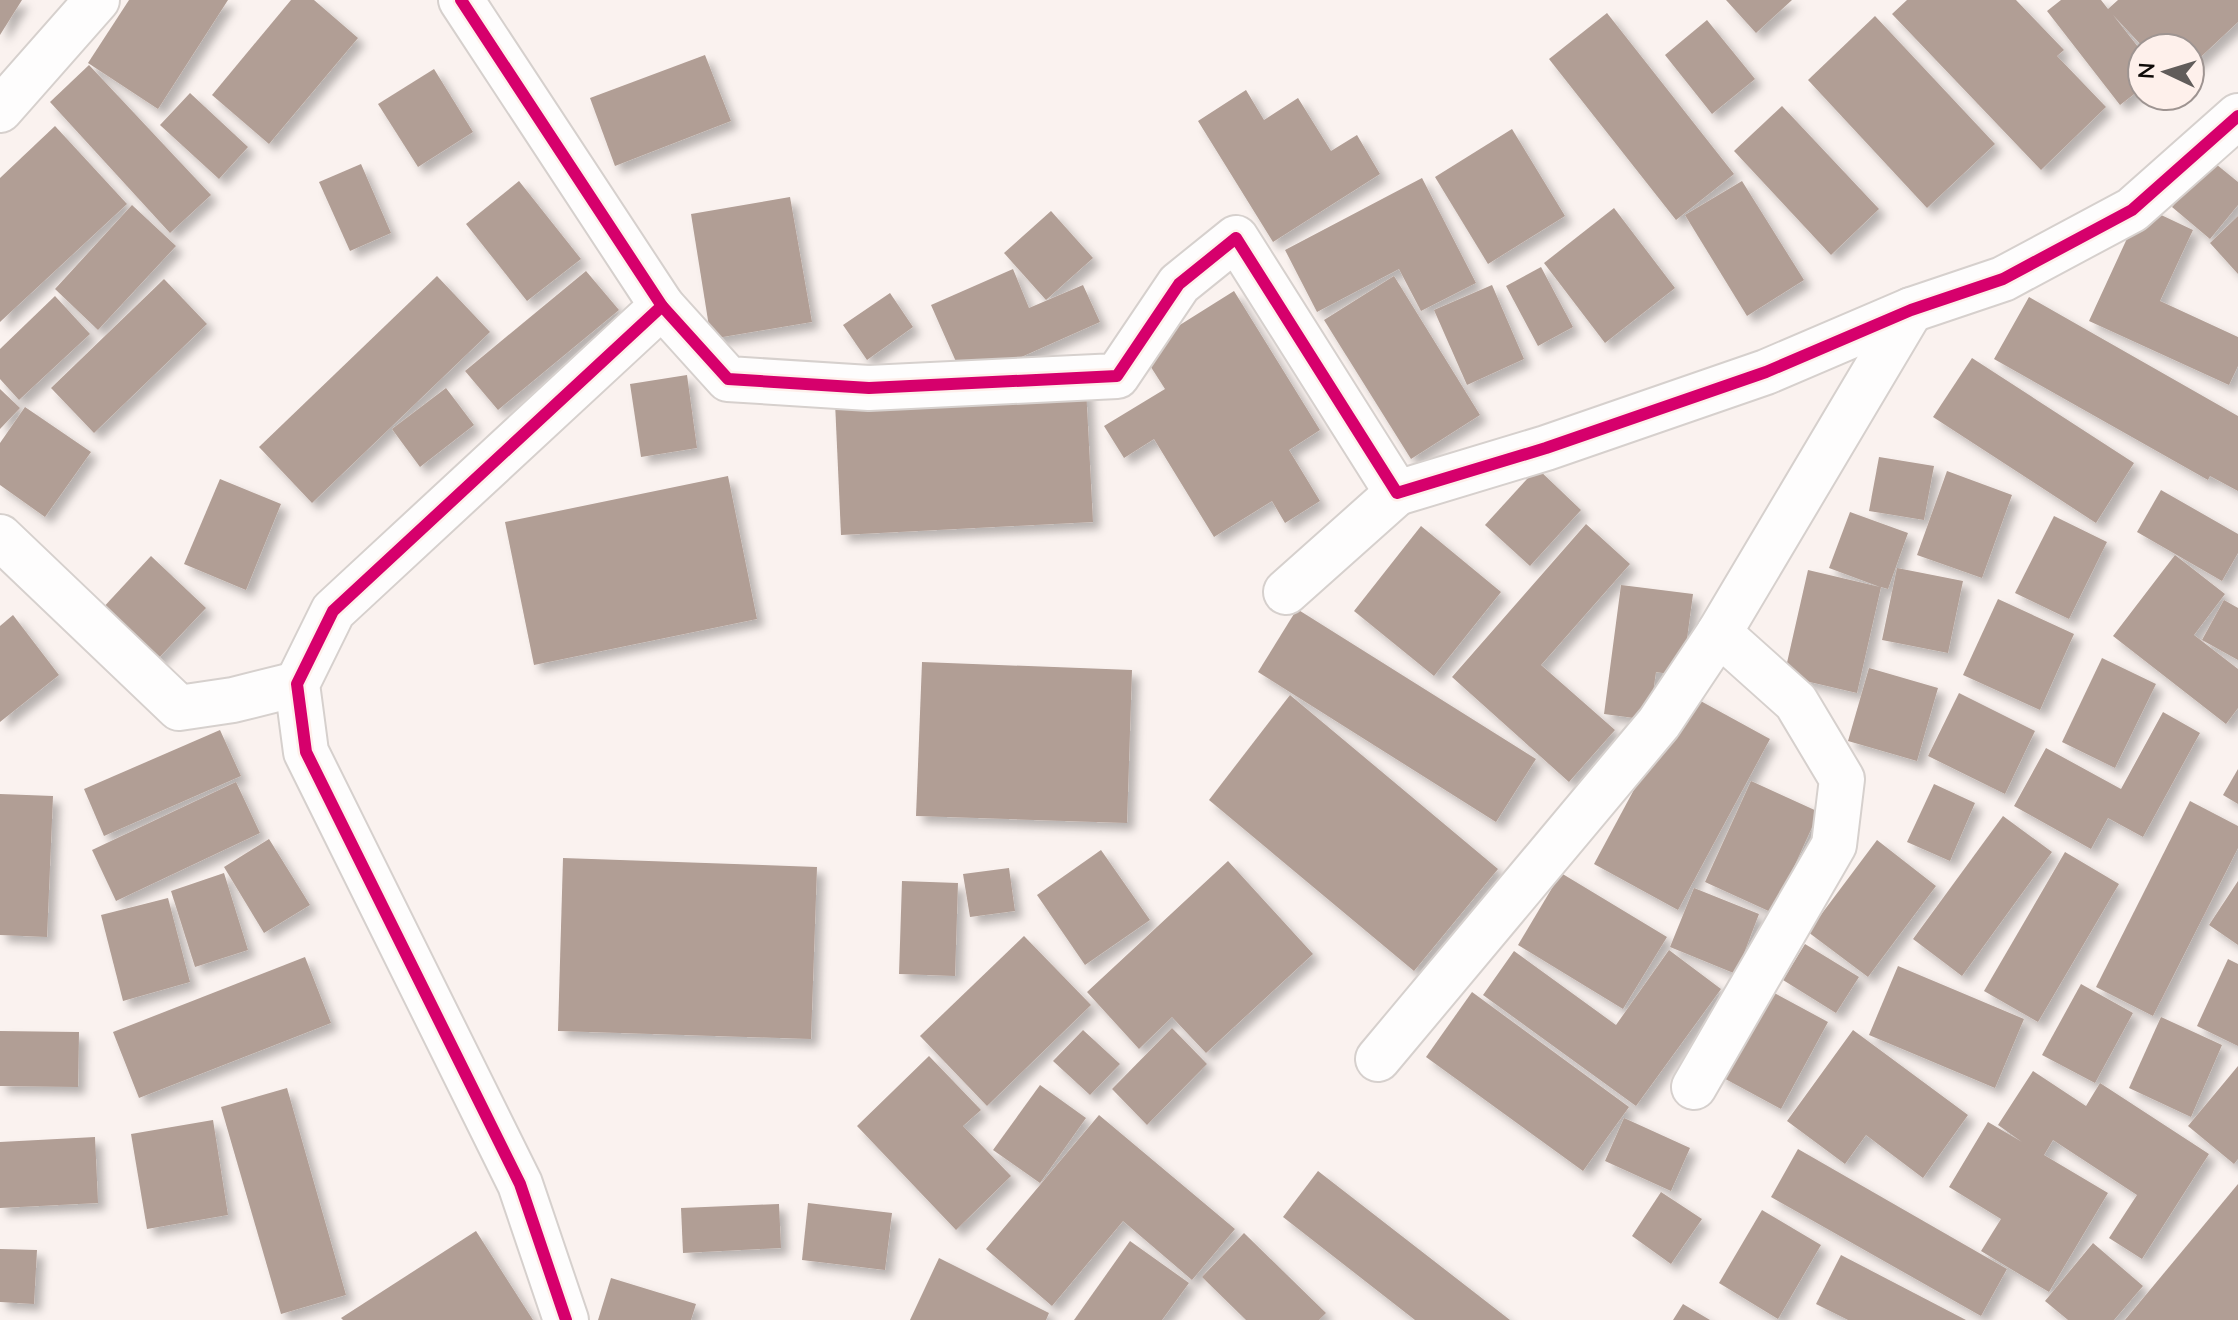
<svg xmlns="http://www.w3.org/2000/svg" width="2238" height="1320" font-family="'Nunito Sans',sans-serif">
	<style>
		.building { fill: #b19e95; filter: url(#shadow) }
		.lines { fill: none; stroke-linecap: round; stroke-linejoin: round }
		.minor-casing { stroke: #d6d0cd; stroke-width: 48 }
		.minor { stroke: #fefdfd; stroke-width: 44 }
		.cycleway-casing { stroke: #fef0eb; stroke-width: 17 }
		.cycleway { stroke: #d6006c; stroke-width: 12 }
	</style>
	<defs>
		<filter id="shadow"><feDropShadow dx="7" dy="7" stdDeviation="4" flood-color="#0004"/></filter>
	</defs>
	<rect width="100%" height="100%" fill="#faf2ef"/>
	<g class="building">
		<path d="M 0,0 L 22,0 L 0,35 Z"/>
		<path d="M 129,0 L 228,0 L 158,109 L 88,63 Z"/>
		<path d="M 291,0 L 314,0 L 358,38 L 269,144 L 212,95 Z"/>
		<path d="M 1726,0 L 1792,0 L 1756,33 Z"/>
		<path d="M 1907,0 L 2016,0 L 2064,50 L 2057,56 L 2106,107 L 2041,170 L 1892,14 Z"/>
		<path d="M 2061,0 L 2101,0 L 2108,9 L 2118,0 L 2238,0 L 2238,22 L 2190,67 L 2190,48 L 2144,48 L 2113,15 L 2142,52 L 2142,88 L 2120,105 L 2047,11 Z"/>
		<path d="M 1607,13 L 1734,174 L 1676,220 L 1549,59 Z"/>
		<path d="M 1875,16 L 1995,144 L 1927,208 L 1808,80 Z"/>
		<path d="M 1707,20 L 1755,79 L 1712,114 L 1665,55 Z"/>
		<path d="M 705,55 L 731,121 L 615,166 L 590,98 Z"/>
		<path d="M 89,65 L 211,195 L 170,233 L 50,102 Z"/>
		<path d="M 434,69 L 473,132 L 418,167 L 378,104 Z"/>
		<path d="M 1246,90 L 1264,120 L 1298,98 L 1331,151 L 1357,135 L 1380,174 L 1273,242 L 1198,121 Z"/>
		<path d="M 190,93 L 248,147 L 219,179 L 160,125 Z"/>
		<path d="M 1782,106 L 1879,209 L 1831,255 L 1734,151 Z"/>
		<path d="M 55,126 L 127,204 L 0,322 L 0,178 Z"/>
		<path d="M 1512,129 L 1565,216 L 1488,264 L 1435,177 Z"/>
		<path d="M 2211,160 L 2238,182 L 2238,205 L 2210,239 L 2172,207 Z"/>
		<path d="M 361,164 L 391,233 L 350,251 L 319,182 Z"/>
		<path d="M 1422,178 L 1476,283 L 1421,311 L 1399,269 L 1317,312 L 1285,250 Z"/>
		<path d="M 519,181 L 581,259 L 527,301 L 466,224 Z"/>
		<path d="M 1742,181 L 1804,280 L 1747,316 L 1685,215 Z"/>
		<path d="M 790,197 L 812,322 L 711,339 L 691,214 Z"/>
		<path d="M 132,205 L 176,246 L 98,330 L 55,289 Z"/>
		<path d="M 2142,206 L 2193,230 L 2160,301 L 2238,337 L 2238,366 L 2229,385 L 2089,321 Z"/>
		<path d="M 1614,208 L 1675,288 L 1605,343 L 1544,263 Z"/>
		<path d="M 1051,211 L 1093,258 L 1046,300 L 1004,253 Z"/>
		<path d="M 2238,216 L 2238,274 L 2210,243 Z"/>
		<path d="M 1541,267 L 1573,327 L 1538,346 L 1506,286 Z"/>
		<path d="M 1013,269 L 1029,308 L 1083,285 L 1100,322 L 965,382 L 931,305 Z"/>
		<path d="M 586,271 L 619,310 L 498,410 L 465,371 Z"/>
		<path d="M 437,276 L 490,332 L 312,503 L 259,447 Z"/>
		<path d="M 1394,276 L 1480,415 L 1411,459 L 1324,320 Z"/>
		<path d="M 164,279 L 207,324 L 94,433 L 51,388 Z"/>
		<path d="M 1492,285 L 1524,359 L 1467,385 L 1434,310 Z"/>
		<path d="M 1234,291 L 1320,430 L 1289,450 L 1320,501 L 1285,523 L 1272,501 L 1214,537 L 1154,439 L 1124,458 L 1104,426 L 1165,389 L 1140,350 Z"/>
		<path d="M 890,293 L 913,327 L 867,360 L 843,325 Z"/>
		<path d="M 55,296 L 90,334 L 19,400 L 0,379 L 0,349 Z"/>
		<path d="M 2029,297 L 2238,416 L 2238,491 L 2210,476 L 2208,480 L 1994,359 Z"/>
		<path d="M 1972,358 L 2134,463 L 2096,523 L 1933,417 Z"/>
		<path d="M 687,375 L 697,448 L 641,457 L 630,384 Z"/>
		<path d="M 446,388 L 474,425 L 420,467 L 392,429 Z"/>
		<path d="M 1086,388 L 1093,522 L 841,535 L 835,402 Z"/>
		<path d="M 0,389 L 20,408 L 0,429 Z"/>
		<path d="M 25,407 L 91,452 L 45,517 L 0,485 L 0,443 Z"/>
		<path d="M 1879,457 L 1934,466 L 1924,520 L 1869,511 Z"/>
		<path d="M 1537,468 L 1581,510 L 1530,566 L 1485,525 Z"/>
		<path d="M 1947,471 L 2012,495 L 1982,578 L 1917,555 Z"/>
		<path d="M 728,476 L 757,619 L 534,665 L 505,522 Z"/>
		<path d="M 220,479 L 281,504 L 246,590 L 184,564 Z"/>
		<path d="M 2161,490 L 2238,534 L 2238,553 L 2222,581 L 2137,532 Z"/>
		<path d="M 1850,512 L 1908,533 L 1888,589 L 1881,587 L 1857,693 L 1784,676 L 1808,570 L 1880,587 L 1829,568 Z"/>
		<path d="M 2054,516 L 2107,542 L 2069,619 L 2015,593 Z"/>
		<path d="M 1586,524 L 1630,564 L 1541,665 L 1615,730 L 1569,782 L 1452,677 Z"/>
		<path d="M 1421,526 L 1501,592 L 1434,676 L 1354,611 Z"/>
		<path d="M 2175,555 L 2225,594 L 2194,635 L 2238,669 L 2238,708 L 2226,724 L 2113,636 Z"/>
		<path d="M 151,556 L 206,608 L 154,663 L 100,611 Z"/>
		<path d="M 1897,568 L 1963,581 L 1948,653 L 1882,640 Z"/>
		<path d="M 1621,585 L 1693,594 L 1682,676 L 1656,672 L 1649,720 L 1604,714 Z"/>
		<path d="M 1998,599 L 2074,634 L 2040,710 L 1963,675 Z"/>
		<path d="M 2224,600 L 2238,608 L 2238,660 L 2202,640 Z"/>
		<path d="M 1297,609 L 1536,759 L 1496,822 L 1258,672 Z"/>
		<path d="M 13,615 L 59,675 L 0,722 L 0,626 Z"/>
		<path d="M 2102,658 L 2156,684 L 2115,768 L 2062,742 Z"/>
		<path d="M 922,662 L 1132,670 L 1127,823 L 916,816 Z"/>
		<path d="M 1869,668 L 1938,688 L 1917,761 L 1848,741 Z"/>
		<path d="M 1686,693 L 1770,739 L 1678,910 L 1594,864 Z"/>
		<path d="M 1959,693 L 2035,731 L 2005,794 L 1928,756 Z"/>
		<path d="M 1290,695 L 1498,869 L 1414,971 L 1209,800 Z"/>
		<path d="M 2163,712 L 2200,733 L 2143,837 L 2108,818 L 2091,849 L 2014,806 L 2046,748 L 2121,789 Z"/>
		<path d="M 220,730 L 241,776 L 104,836 L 84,789 Z"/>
		<path d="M 2238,769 L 2238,804 L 2223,795 Z"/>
		<path d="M 1751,781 L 1819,812 L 1773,913 L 1705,882 Z"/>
		<path d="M 236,782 L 260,833 L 116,901 L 92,850 Z"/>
		<path d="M 1934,784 L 1975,803 L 1950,861 L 1907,842 Z"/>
		<path d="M 0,794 L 53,796 L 47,937 L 0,935 Z"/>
		<path d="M 2190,801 L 2238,826 L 2238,848 L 2153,1016 L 2096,987 Z"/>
		<path d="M 2003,816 L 2052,852 L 1962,976 L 1913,939 Z"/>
		<path d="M 269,839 L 310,905 L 264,933 L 224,867 Z"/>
		<path d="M 1877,840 L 1936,886 L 1868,977 L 1808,932 Z"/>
		<path d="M 1101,850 L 1150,920 L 1085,965 L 1037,895 Z"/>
		<path d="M 2065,852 L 2119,884 L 2038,1022 L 1984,991 Z"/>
		<path d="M 563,858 L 817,867 L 811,1039 L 558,1031 Z"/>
		<path d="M 1228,861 L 1313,954 L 1206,1053 L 1172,1017 L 1139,1049 L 1087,992 Z"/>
		<path d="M 1009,868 L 1015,911 L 970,917 L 963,874 Z"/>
		<path d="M 224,873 L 248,950 L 195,967 L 171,891 Z"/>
		<path d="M 1561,873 L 1667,937 L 1623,1009 L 1518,945 Z"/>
		<path d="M 902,881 L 958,883 L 955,976 L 899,974 Z"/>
		<path d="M 2238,881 L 2238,945 L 2209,925 Z"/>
		<path d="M 1694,888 L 1759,914 L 1736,974 L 1670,947 Z"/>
		<path d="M 168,898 L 190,982 L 123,1001 L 101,915 Z"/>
		<path d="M 1024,936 L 1091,1005 L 987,1106 L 920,1036 Z"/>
		<path d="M 1805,944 L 1859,977 L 1836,1013 L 1783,980 Z"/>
		<path d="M 1669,950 L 1721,989 L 1636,1106 L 1483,995 L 1514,951 L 1616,1025 Z"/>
		<path d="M 305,957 L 331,1023 L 139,1098 L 113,1032 Z"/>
		<path d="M 2228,959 L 2238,964 L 2238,1046 L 2197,1026 Z"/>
		<path d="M 1898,966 L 2024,1019 L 1995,1088 L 1869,1035 Z"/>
		<path d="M 2081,984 L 2133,1013 L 2095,1083 L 2042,1055 Z"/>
		<path d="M 1765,988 L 1828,1022 L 1781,1109 L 1718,1075 Z"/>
		<path d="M 1472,992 L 1629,1107 L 1583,1171 L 1426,1057 Z"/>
		<path d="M 2161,1017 L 2222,1045 L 2191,1117 L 2129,1088 Z"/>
		<path d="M 1172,1028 L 1207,1064 L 1147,1125 L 1112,1089 Z"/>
		<path d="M 1083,1030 L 1120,1064 L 1090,1095 L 1053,1061 Z"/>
		<path d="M 1853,1030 L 1968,1115 L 1923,1178 L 1866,1135 L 1845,1164 L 1787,1121 Z"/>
		<path d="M 0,1031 L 79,1032 L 78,1087 L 0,1086 Z"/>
		<path d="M 929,1056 L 981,1110 L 963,1126 L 1011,1176 L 956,1230 L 857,1126 Z"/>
		<path d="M 2238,1066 L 2238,1159 L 2234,1164 L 2188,1126 Z"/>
		<path d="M 2033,1071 L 2086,1106 L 2100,1083 L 2209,1154 L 2142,1259 L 2109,1238 L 2137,1195 L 2053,1140 L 2044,1155 L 2108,1193 L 2049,1292 L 1981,1251 L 2001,1219 L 1949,1187 L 1988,1122 L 2022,1142 L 1998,1125 Z"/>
		<path d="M 1040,1085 L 1086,1118 L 1040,1183 L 993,1150 Z"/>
		<path d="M 287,1088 L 346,1295 L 281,1314 L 221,1107 Z"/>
		<path d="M 1099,1115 L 1235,1229 L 1192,1280 L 1123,1221 L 1052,1306 L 986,1249 Z"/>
		<path d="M 1624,1118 L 1690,1148 L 1671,1191 L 1605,1161 Z"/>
		<path d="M 213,1120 L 228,1215 L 147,1229 L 131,1134 Z"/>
		<path d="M 95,1137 L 98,1203 L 0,1208 L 0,1142 Z"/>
		<path d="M 1798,1149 L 2007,1269 L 1981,1316 L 1771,1197 Z"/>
		<path d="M 1318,1171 L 1510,1320 L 1415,1320 L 1283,1217 Z"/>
		<path d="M 2238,1184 L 2238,1320 L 2125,1320 Z"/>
		<path d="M 1661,1192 L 1702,1219 L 1671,1264 L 1632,1236 Z"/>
		<path d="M 808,1203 L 892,1213 L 885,1270 L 802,1260 Z"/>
		<path d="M 779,1204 L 781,1248 L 683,1253 L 681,1208 Z"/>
		<path d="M 1762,1210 L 1821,1245 L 1778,1319 L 1719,1283 Z"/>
		<path d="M 476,1231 L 533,1320 L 343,1320 L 341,1318 Z"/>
		<path d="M 1244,1233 L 1326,1313 L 1319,1320 L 1246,1320 L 1202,1277 Z"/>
		<path d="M 1130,1241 L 1189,1283 L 1162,1320 L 1074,1320 Z"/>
		<path d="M 2093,1243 L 2143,1286 L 2114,1320 L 2068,1320 L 2045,1301 Z"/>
		<path d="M 0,1249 L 37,1250 L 34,1304 L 0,1302 Z"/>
		<path d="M 1841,1255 L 1966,1320 L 1848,1320 L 1816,1304 Z"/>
		<path d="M 939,1258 L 1049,1313 L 1046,1320 L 910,1320 Z"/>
		<path d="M 611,1278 L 696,1304 L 691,1320 L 598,1320 Z"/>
		<path d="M 1683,1304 L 1710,1320 L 1673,1320 Z"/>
	</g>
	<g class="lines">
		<g class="minor-casing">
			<g id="minor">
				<path d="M 461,0 L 662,306 L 333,611 L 297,684 L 306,752 L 520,1184 L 566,1320"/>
				<path d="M 0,110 L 97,0"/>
				<path d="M 662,306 L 728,379 L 869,388 L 1117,376 L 1179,284 L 1236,238 L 1397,493 L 1546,448 L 1766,372 L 1911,310 L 2003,279 L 2132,210 L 2238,116"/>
				<path d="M 0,537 L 179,708 L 233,700 L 297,684"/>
				<path d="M 1286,592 L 1397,493"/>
				<path d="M 1378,1059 L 1659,723 L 1719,633 L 1911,310"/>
				<path d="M 1694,1087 L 1834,845 L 1842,779 L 1796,702 L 1719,633"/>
			</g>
		</g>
		<use href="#minor" class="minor"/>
		<g class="cycleway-casing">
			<g id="cycleway">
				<path d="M 461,0 L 662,306 L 333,611 L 297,684 L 306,752 L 520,1184 L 566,1320"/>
				<path d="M 662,306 L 728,379 L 869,388 L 1117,376 L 1179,284 L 1236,238 L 1397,493 L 1546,448 L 1766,372 L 1911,310 L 2003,279 L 2132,210 L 2238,116"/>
			</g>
		</g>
		<use href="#cycleway" class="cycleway"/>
	</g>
	<g transform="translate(2166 72) rotate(274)"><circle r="38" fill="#fef0eb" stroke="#9e9491" stroke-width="2"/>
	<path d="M0-6L14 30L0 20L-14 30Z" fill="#615c5a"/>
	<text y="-12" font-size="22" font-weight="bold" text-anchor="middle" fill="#0f0b09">N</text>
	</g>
</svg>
